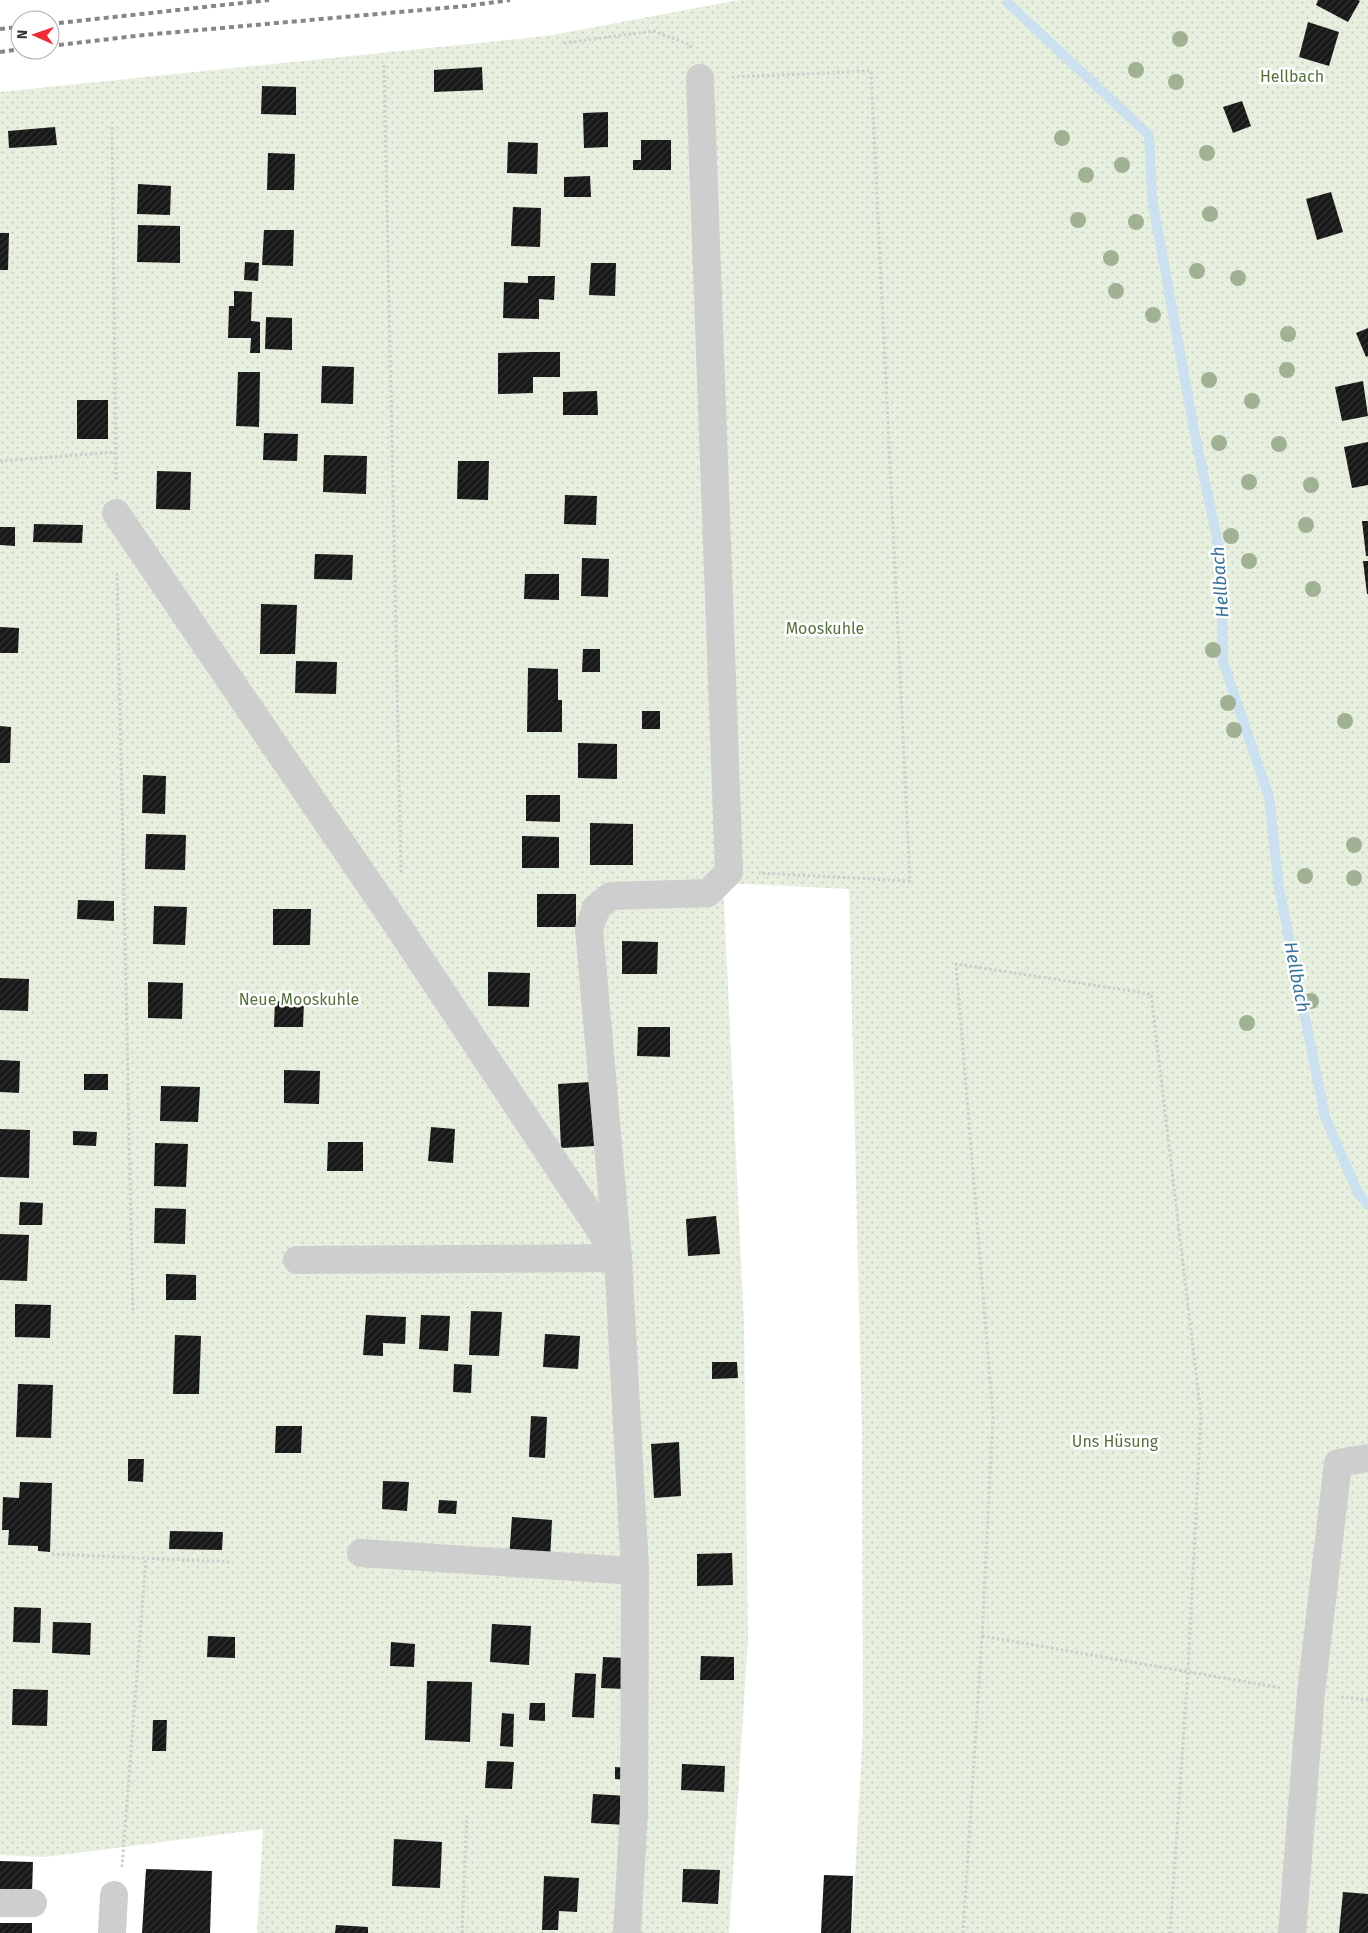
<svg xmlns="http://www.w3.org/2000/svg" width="1368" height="1933" font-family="'Fira Sans',sans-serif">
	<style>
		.grass { fill: url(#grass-dots) }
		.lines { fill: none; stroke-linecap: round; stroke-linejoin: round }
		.stream { stroke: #cbe1ef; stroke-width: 10 }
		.building { fill: url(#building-hatch) }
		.path { stroke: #cecece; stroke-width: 3; stroke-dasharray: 2.5 2.5; stroke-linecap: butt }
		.minor { stroke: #cecece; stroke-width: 28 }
		.rail { stroke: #868686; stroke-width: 4; stroke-dasharray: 5 4; stroke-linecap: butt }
		.tree { fill: #a1b193 }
		.labels { text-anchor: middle; stroke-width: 5; stroke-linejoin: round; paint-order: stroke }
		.park-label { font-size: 16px; fill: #54713b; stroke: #fff }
		.water-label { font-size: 18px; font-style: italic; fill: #39749a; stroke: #fff }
	</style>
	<defs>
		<pattern id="grass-dots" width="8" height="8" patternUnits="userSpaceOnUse" patternTransform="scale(1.25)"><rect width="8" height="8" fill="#e7efdf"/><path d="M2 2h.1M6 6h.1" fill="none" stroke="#c7cdc0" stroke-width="1.8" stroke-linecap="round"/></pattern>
		<pattern id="building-hatch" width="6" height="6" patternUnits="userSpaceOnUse" patternTransform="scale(1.25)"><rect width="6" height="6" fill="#181818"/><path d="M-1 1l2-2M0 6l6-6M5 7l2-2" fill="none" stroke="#313131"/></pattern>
	</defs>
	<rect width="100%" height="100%" fill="#fff"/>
	<path class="grass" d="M 739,0 L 1368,0 L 1368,1933 L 852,1933 L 863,1729 L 862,1434 L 849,889 L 723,883 L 744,1324 L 748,1639 L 729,1933 L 634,1933 L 623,1541 L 620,1933 L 257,1933 L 263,1829 L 45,1857 L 0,1855 L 0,92 L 547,36 Z"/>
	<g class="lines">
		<path class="stream" d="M 1008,3 L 1149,135 L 1152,198 L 1195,435 L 1221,557 L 1223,662 L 1269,797 L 1279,888 L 1325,1117 L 1358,1193 L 1368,1205"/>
	</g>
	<g class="building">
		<path d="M 1318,0 L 1358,0 L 1360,1 L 1348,22 L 1316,5 Z"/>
		<path d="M 1308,22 L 1339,32 L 1329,66 L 1299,57 Z"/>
		<path d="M 482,67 L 483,90 L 434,92 L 434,70 Z"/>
		<path d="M 262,86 L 296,87 L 296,115 L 261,114 Z"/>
		<path d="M 1242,101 L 1251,126 L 1233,133 L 1223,107 Z"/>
		<path d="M 608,112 L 608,147 L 584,148 L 583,113 Z"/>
		<path d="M 55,127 L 57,145 L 9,148 L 8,131 Z"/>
		<path d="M 641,140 L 671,140 L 671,170 L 633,170 L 633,160 L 641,160 Z"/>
		<path d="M 508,142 L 538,143 L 537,174 L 507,173 Z"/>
		<path d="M 268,153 L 295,154 L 294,190 L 267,190 Z"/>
		<path d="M 590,176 L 591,197 L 564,197 L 564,177 Z"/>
		<path d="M 138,184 L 171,186 L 170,215 L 137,214 Z"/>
		<path d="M 1331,192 L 1343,232 L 1317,240 L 1306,199 Z"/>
		<path d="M 513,207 L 541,208 L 540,247 L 511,246 Z"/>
		<path d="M 138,225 L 180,226 L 180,263 L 137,262 Z"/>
		<path d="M 264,230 L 294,230 L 293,266 L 262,265 Z"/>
		<path d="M 0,233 L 9,233 L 8,270 L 0,270 Z"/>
		<path d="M 245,262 L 259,263 L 258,281 L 244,280 Z"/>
		<path d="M 591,263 L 616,263 L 615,296 L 589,295 Z"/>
		<path d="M 528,276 L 555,276 L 554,300 L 539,299 L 539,319 L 503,318 L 504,282 L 528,283 Z"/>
		<path d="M 234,291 L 252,292 L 251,321 L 260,322 L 260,353 L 250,353 L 251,338 L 228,338 L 229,306 L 234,306 Z"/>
		<path d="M 266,317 L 292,318 L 292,350 L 265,349 Z"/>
		<path d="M 1368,328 L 1368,356 L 1366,357 L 1356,333 Z"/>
		<path d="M 532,352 L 560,352 L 560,377 L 533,377 L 533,393 L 498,394 L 498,353 Z"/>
		<path d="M 322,366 L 354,367 L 353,404 L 321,403 Z"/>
		<path d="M 238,372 L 260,372 L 259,427 L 236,426 Z"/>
		<path d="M 1363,381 L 1368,416 L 1342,421 L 1335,387 Z"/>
		<path d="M 597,391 L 598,415 L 563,415 L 563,392 Z"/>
		<rect x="77" y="400" width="31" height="39"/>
		<path d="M 264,433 L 298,434 L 297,461 L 263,460 Z"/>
		<path d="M 1368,442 L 1368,485 L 1352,488 L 1344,447 Z"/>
		<path d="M 324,455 L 367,456 L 366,494 L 323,492 Z"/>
		<path d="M 458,461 L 489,461 L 488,500 L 457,499 Z"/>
		<path d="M 157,471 L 191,472 L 190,510 L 156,509 Z"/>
		<path d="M 565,495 L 597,496 L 596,525 L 564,524 Z"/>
		<path d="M 1362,521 L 1368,521 L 1368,556 L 1366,556 Z"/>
		<path d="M 34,524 L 83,525 L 82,543 L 33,542 Z"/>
		<path d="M 0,527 L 15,527 L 15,546 L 0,545 Z"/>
		<path d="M 315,554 L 353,555 L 352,580 L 314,579 Z"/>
		<path d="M 582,558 L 609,559 L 608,597 L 581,596 Z"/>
		<path d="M 1363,561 L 1368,561 L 1368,594 L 1367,594 Z"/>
		<path d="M 525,574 L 559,574 L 559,600 L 524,599 Z"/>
		<path d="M 261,604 L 297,605 L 295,654 L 260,654 Z"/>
		<path d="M 0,627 L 19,628 L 18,653 L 0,653 Z"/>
		<path d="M 583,649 L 600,649 L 600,672 L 582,672 Z"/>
		<path d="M 296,661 L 337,662 L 336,694 L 295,693 Z"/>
		<path d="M 528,668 L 558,669 L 558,700 L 562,700 L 562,732 L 527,732 Z"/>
		<rect x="642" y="711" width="18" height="18"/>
		<path d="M 0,726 L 11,727 L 10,763 L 0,763 Z"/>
		<path d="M 578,743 L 617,744 L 617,779 L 578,778 Z"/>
		<path d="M 143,775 L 166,776 L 165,814 L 142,813 Z"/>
		<path d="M 526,795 L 560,795 L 560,822 L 526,821 Z"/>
		<path d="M 590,823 L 633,824 L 633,865 L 590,865 Z"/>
		<path d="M 146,834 L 186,835 L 185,870 L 145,869 Z"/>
		<path d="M 522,836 L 559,837 L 559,868 L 522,868 Z"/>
		<rect x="537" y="894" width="39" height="33"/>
		<path d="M 78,900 L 114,901 L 114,921 L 77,919 Z"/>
		<path d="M 154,906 L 187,907 L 185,945 L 153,944 Z"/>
		<path d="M 273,909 L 311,909 L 310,945 L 273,945 Z"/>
		<path d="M 622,941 L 658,942 L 657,974 L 622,974 Z"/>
		<path d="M 488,972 L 530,973 L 529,1007 L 488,1006 Z"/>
		<path d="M 0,978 L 29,979 L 28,1011 L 0,1010 Z"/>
		<path d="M 148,982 L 183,983 L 182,1019 L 148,1018 Z"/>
		<path d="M 275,1001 L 304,1002 L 303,1027 L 274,1027 Z"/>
		<path d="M 638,1027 L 670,1027 L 670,1057 L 637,1056 Z"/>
		<path d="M 0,1060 L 20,1061 L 19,1093 L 0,1092 Z"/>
		<path d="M 284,1070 L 320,1071 L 319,1104 L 284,1103 Z"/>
		<rect x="84" y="1074" width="24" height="16"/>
		<path d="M 591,1082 L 595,1146 L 561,1148 L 558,1084 Z"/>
		<path d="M 161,1086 L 200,1087 L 198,1122 L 160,1121 Z"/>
		<path d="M 431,1127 L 455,1129 L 453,1163 L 428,1161 Z"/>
		<path d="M 0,1129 L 30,1130 L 29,1178 L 0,1177 Z"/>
		<path d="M 73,1131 L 97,1132 L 96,1146 L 73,1145 Z"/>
		<path d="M 328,1142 L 363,1142 L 363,1171 L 327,1171 Z"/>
		<path d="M 155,1143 L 188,1144 L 186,1187 L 154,1186 Z"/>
		<path d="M 20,1202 L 43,1203 L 42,1225 L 19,1225 Z"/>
		<path d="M 155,1208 L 186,1209 L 185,1244 L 154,1243 Z"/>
		<path d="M 716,1216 L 720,1254 L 688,1256 L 686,1219 Z"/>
		<path d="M 0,1234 L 29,1235 L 27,1281 L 0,1280 Z"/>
		<path d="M 166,1274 L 196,1275 L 196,1300 L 166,1300 Z"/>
		<path d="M 15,1304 L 51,1305 L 50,1338 L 15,1337 Z"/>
		<path d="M 471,1311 L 502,1312 L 499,1356 L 469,1355 Z"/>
		<path d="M 366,1315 L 406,1317 L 405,1344 L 383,1343 L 383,1356 L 363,1355 Z"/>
		<path d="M 421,1315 L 450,1316 L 448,1351 L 419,1349 Z"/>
		<path d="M 545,1334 L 580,1336 L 578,1369 L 543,1367 Z"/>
		<path d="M 175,1335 L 201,1336 L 199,1394 L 173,1394 Z"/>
		<path d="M 712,1362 L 737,1362 L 738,1378 L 712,1379 Z"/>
		<path d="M 454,1364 L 472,1365 L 471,1393 L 453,1392 Z"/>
		<path d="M 18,1384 L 53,1385 L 51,1438 L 16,1437 Z"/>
		<path d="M 531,1416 L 547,1417 L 545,1458 L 529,1457 Z"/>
		<path d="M 276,1426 L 302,1426 L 301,1453 L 275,1453 Z"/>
		<path d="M 679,1442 L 681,1496 L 654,1498 L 651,1444 Z"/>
		<path d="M 128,1459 L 144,1459 L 143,1482 L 128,1481 Z"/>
		<path d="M 383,1481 L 409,1482 L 407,1511 L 382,1509 Z"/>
		<path d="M 20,1482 L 52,1483 L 50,1552 L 38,1551 L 38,1546 L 8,1545 L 9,1530 L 2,1530 L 3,1497 L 19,1498 Z"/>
		<path d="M 439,1500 L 457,1501 L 456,1514 L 438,1513 Z"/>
		<path d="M 512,1517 L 552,1520 L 550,1561 L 509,1559 Z"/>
		<path d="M 170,1531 L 223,1532 L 222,1550 L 169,1549 Z"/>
		<path d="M 732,1553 L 733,1585 L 697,1586 L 697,1554 Z"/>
		<path d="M 14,1607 L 41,1608 L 40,1643 L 13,1642 Z"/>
		<path d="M 53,1622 L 91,1623 L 90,1655 L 52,1653 Z"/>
		<path d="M 492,1624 L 531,1626 L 529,1665 L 490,1662 Z"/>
		<path d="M 208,1636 L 235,1637 L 235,1658 L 207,1657 Z"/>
		<path d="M 391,1642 L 415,1644 L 414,1667 L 390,1666 Z"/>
		<path d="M 701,1656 L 734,1657 L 734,1680 L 700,1680 Z"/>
		<path d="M 603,1657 L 627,1658 L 625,1689 L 601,1688 Z"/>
		<path d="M 575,1673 L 596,1674 L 594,1718 L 572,1717 Z"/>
		<path d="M 427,1681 L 472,1682 L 470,1742 L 425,1740 Z"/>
		<path d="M 13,1689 L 48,1690 L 47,1726 L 12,1725 Z"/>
		<path d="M 530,1703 L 545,1703 L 545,1721 L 529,1720 Z"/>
		<path d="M 502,1713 L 514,1714 L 513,1747 L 500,1746 Z"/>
		<path d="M 153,1720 L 167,1720 L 166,1751 L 152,1751 Z"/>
		<path d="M 487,1761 L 514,1762 L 512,1789 L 485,1788 Z"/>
		<path d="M 682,1764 L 725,1766 L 724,1792 L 681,1790 Z"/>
		<path d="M 615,1767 L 630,1768 L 629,1780 L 615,1779 Z"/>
		<path d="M 593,1794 L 628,1796 L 626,1825 L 591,1823 Z"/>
		<path d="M 394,1839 L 442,1842 L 440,1888 L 392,1886 Z"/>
		<path d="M 0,1861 L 33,1862 L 32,1893 L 0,1893 Z"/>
		<path d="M 146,1869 L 212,1871 L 210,1933 L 142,1933 Z"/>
		<path d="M 683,1869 L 720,1870 L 718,1904 L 682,1902 Z"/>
		<path d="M 824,1875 L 853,1876 L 851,1933 L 821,1933 Z"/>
		<path d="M 544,1876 L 579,1878 L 577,1912 L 559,1911 L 558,1930 L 542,1930 Z"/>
		<path d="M 1343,1892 L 1368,1894 L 1368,1933 L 1339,1933 Z"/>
		<rect x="0" y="1923" width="32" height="10"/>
		<path d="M 336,1925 L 368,1927 L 368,1933 L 335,1933 Z"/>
	</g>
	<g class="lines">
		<g class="path">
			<path d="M 564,43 L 654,31 L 690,45 L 691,50"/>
			<path d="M 384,65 L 401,874"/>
			<path d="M 732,77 L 871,71 L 910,881 L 759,873"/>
			<path d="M 112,127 L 116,482"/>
			<path d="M 0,461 L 115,452"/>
			<path d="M 117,573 L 133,1313"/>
			<path d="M 52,1554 L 232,1562"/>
			<path d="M 982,1636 L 1281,1688"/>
			<path d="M 1341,1697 L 1368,1700"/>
			<path d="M 122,1867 L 146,1558"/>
			<path d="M 462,1933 L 467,1815"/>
			<path d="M 963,1933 L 982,1636 L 993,1416 L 956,964 L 1151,994 L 1201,1415 L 1188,1671 L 1170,1933"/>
		</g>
		<g class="minor">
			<path d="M 116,513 L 402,932 L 616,1254"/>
			<path d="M 297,1260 L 618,1258"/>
			<path d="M 361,1553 L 635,1571"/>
			<path d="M 0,1903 L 33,1903"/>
			<path d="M 112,1933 L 114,1895"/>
			<path d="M 627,1933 L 634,1811 L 635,1571 L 618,1258 L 589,929 L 596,908 L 611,896 L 708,893 L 729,872 L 700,78"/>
			<path d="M 1292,1933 L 1311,1693 L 1338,1463 L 1368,1458"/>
		</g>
		<g class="rail">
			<path d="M 50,24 L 269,0"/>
			<path d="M 0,29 L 20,27"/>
			<path d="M 50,46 L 144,35 L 466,6 L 510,0"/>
			<path d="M 0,52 L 20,49"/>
		</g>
	</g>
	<g class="tree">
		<circle cx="1180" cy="39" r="8"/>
		<circle cx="1136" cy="70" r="8"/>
		<circle cx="1176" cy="82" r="8"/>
		<circle cx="1062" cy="138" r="8"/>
		<circle cx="1207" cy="153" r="8"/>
		<circle cx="1122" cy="165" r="8"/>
		<circle cx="1086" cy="175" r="8"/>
		<circle cx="1210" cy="214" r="8"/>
		<circle cx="1078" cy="220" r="8"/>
		<circle cx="1136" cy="222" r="8"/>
		<circle cx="1111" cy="258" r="8"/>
		<circle cx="1197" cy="271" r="8"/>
		<circle cx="1238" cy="278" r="8"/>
		<circle cx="1116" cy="291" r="8"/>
		<circle cx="1153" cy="315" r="8"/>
		<circle cx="1288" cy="334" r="8"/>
		<circle cx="1287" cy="370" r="8"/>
		<circle cx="1209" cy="380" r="8"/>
		<circle cx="1252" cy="401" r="8"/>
		<circle cx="1219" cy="443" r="8"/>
		<circle cx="1279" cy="444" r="8"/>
		<circle cx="1249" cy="482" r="8"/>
		<circle cx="1311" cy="485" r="8"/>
		<circle cx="1306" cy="525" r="8"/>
		<circle cx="1231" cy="536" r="8"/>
		<circle cx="1249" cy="561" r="8"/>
		<circle cx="1313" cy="589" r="8"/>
		<circle cx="1213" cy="650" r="8"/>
		<circle cx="1228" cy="703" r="8"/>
		<circle cx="1345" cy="721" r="8"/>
		<circle cx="1234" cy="730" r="8"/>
		<circle cx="1354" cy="845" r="8"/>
		<circle cx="1305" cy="876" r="8"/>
		<circle cx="1354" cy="878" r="8"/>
		<circle cx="1311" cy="1001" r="8"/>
		<circle cx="1247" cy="1023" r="8"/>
	</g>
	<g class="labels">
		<g class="park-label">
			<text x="1292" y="82">Hellbach</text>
			<text x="825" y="634">Mooskuhle</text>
			<text x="299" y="1005">Neue Mooskuhle</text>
			<text x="1115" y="1447">Uns Hüsung</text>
		</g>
		<g class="water-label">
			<text transform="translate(1220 582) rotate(-94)" y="6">Hellbach</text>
			<text transform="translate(1297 977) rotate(79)" y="6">Hellbach</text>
		</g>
	</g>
	<g transform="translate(35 35) rotate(272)"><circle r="24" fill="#ffffff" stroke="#adadad"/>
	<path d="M0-4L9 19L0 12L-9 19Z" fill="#f02b38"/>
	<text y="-8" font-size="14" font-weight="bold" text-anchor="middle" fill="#313131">N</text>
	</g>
</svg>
